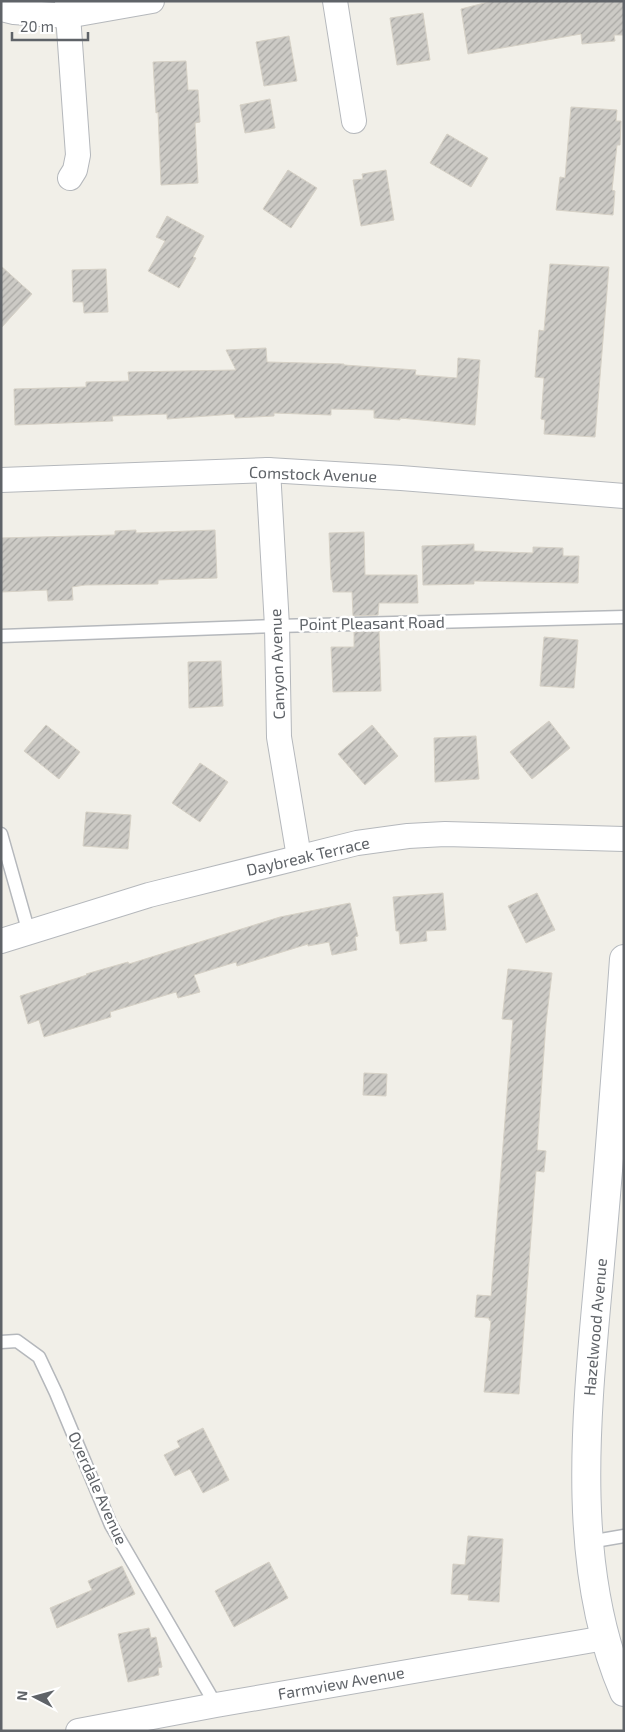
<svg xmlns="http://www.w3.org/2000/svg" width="625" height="1732" font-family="'Exo 2',sans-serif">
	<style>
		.building { fill: url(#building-hatch); stroke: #d6d1c6 }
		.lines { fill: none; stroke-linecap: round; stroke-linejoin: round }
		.lane-casing { stroke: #b5b8bc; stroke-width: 15 }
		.street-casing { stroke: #b5b8bc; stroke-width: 26 }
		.secondary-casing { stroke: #b6babf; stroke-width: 30 }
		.lane { stroke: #fff; stroke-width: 12 }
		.street { stroke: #fff; stroke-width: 24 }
		.secondary { stroke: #fff; stroke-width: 28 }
		.labels { text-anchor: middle; stroke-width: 5; stroke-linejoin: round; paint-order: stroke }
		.street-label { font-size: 16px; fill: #5f6368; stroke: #fff }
	</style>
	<defs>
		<pattern id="building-hatch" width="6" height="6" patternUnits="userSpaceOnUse" patternTransform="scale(1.25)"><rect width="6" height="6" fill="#cccac5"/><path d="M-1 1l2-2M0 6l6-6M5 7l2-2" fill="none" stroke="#a9a8a4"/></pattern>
	</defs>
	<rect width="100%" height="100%" fill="#f1efe8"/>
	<g class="building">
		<path d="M 492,1 L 624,1 L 624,35 L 614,35 L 615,41 L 582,44 L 581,34 L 468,54 L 461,9 Z"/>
		<path d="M 423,13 L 430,60 L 397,65 L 390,18 Z"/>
		<path d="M 289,36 L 297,81 L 264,86 L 256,42 Z"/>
		<path d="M 186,61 L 188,90 L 198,90 L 200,122 L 195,123 L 198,183 L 161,185 L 158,112 L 156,113 L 153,62 Z"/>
		<path d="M 270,99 L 275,128 L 245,133 L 240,105 Z"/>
		<path d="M 571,107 L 617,110 L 616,121 L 621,121 L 620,145 L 617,145 L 612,190 L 615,191 L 613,215 L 556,210 L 560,177 L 565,178 Z"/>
		<path d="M 447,134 L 488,158 L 471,187 L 430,163 Z"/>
		<path d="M 288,170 L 317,188 L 291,228 L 263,209 Z"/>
		<path d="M 386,170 L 394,220 L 361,226 L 353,180 L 363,179 L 362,174 Z"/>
		<path d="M 167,216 L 204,236 L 193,257 L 196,258 L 179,288 L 148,271 L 165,241 L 156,237 Z"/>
		<path d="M 550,264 L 609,267 L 595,437 L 544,434 L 545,420 L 541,419 L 544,378 L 535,377 L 539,330 L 544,331 Z"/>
		<path d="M 1,266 L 32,294 L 1,328 Z"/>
		<path d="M 106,269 L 108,312 L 84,313 L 83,302 L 73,302 L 72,270 Z"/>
		<path d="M 266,348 L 267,362 L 344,364 L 344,365 L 416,370 L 415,375 L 457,378 L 458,358 L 480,360 L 475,425 L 400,418 L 400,420 L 374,418 L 374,410 L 331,409 L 331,415 L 274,413 L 274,416 L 235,418 L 234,414 L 167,419 L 167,414 L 112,416 L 113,421 L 15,425 L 14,389 L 86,387 L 86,382 L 129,381 L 128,372 L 236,370 L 226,350 Z"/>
		<path d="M 136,530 L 136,533 L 215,530 L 217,578 L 158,580 L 158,584 L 85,585 L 72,587 L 73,600 L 48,601 L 47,590 L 1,592 L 1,538 L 115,535 L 115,531 Z"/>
		<path d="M 364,532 L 365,575 L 417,575 L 418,603 L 379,603 L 378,615 L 353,616 L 352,592 L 333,592 L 332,580 L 331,580 L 329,533 Z"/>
		<path d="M 474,544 L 474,551 L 533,553 L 533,547 L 563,548 L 563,556 L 579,556 L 578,583 L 474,581 L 474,584 L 423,585 L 422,546 Z"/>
		<path d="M 379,631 L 381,691 L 333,692 L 331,647 L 354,647 L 354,632 Z"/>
		<path d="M 544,637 L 578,640 L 574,688 L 540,686 Z"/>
		<path d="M 221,661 L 223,706 L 189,708 L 188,662 Z"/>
		<path d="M 549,721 L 570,748 L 532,779 L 510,752 Z"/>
		<path d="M 46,725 L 80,752 L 59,779 L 24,751 Z"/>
		<path d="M 372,725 L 398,756 L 365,785 L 338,754 Z"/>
		<path d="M 476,736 L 479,779 L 435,782 L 434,738 Z"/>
		<path d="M 200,763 L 228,782 L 200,822 L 172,803 Z"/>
		<path d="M 86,812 L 131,815 L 128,849 L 83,846 Z"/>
		<path d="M 443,893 L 446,930 L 426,931 L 427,941 L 400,944 L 399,931 L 396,931 L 393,897 Z"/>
		<path d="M 537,893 L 555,930 L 526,943 L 508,906 Z"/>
		<path d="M 350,903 L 358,936 L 355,937 L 357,950 L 332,955 L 329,942 L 308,946 L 308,944 L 237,966 L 236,962 L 194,975 L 200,992 L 178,998 L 176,992 L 110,1012 L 111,1017 L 44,1037 L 39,1020 L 28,1024 L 20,996 L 87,975 L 86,974 L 128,962 L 129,964 L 280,917 Z"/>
		<path d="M 508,969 L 552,973 L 546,1023 L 537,1150 L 546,1151 L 544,1172 L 536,1171 L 519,1394 L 484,1392 L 491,1321 L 489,1320 L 489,1318 L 475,1317 L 477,1295 L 491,1296 L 513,1020 L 502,1019 Z"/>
		<path d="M 364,1073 L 387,1074 L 386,1096 L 363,1095 Z"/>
		<path d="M 203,1428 L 229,1480 L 203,1493 L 190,1469 L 175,1476 L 164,1455 L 180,1447 L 177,1441 Z"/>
		<path d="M 468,1536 L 503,1539 L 499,1602 L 468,1600 L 469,1595 L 451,1594 L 453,1564 L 465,1565 Z"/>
		<path d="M 269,1562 L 288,1598 L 234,1627 L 215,1591 Z"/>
		<path d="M 122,1566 L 135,1594 L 57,1628 L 50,1608 L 92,1590 L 88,1581 Z"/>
		<path d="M 149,1628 L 151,1638 L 156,1637 L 162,1667 L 158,1668 L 159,1675 L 128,1682 L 118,1634 Z"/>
	</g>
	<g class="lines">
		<g class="lane-casing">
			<g id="lane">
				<path d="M 1,636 L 277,626 L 624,617"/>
				<path d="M 1,834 L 29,933"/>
				<path d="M 1,1342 L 17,1341 L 39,1357 L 56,1393 L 111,1525 L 216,1705"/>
				<path d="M 589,1542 L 624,1536"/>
			</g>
		</g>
		<g class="street-casing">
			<g id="street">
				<path d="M 67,1 L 78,155 L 75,170 L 70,178"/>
				<path d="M 335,1 L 354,121"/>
				<path d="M 1,9 L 14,12 L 67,16 L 152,1"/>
				<path d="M 268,470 L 277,626 L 279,737 L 299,857"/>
				<path d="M 1,480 L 268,470 L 401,478 L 624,496"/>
				<path d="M 1,941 L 149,895 L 357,843 L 408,836 L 445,834 L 624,839"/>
				<path d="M 78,1731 L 216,1705 L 605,1638"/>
			</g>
		</g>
		<g class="secondary-casing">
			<path id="secondary" d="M 624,959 C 617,1057 610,1154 601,1252 C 589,1393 566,1558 624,1692"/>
		</g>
		<use href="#lane" class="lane"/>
		<use href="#street" class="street"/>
		<use href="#secondary" class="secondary"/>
	</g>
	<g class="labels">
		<g class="street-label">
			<text transform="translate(313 474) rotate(2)" y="6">Comstock Avenue</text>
			<text transform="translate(372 623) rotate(-1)" y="6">Point Pleasant Road</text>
			<text transform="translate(277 664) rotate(-92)" y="6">Canyon Avenue</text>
			<text transform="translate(308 856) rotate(-13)" y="6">Daybreak Terrace</text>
			<text transform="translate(595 1327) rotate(-85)" y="6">Hazelwood Avenue</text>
			<text transform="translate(98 1488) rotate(66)" y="6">Overdale Avenue</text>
			<text transform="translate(341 1683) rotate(-10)" y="6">Farmview Avenue</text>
		</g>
	</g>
	<rect width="625" height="1732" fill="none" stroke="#5f6368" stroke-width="5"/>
	<g transform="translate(35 1697) rotate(276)" stroke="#ffffff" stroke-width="4" paint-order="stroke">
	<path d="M0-4L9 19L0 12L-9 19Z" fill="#5f6368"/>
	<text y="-8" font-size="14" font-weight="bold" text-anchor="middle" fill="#5f6368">N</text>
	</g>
	<path d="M12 32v8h76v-8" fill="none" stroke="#5f6368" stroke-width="2.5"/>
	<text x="20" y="32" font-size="15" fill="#5f6368" stroke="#ffffff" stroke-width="4" paint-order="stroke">20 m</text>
</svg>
